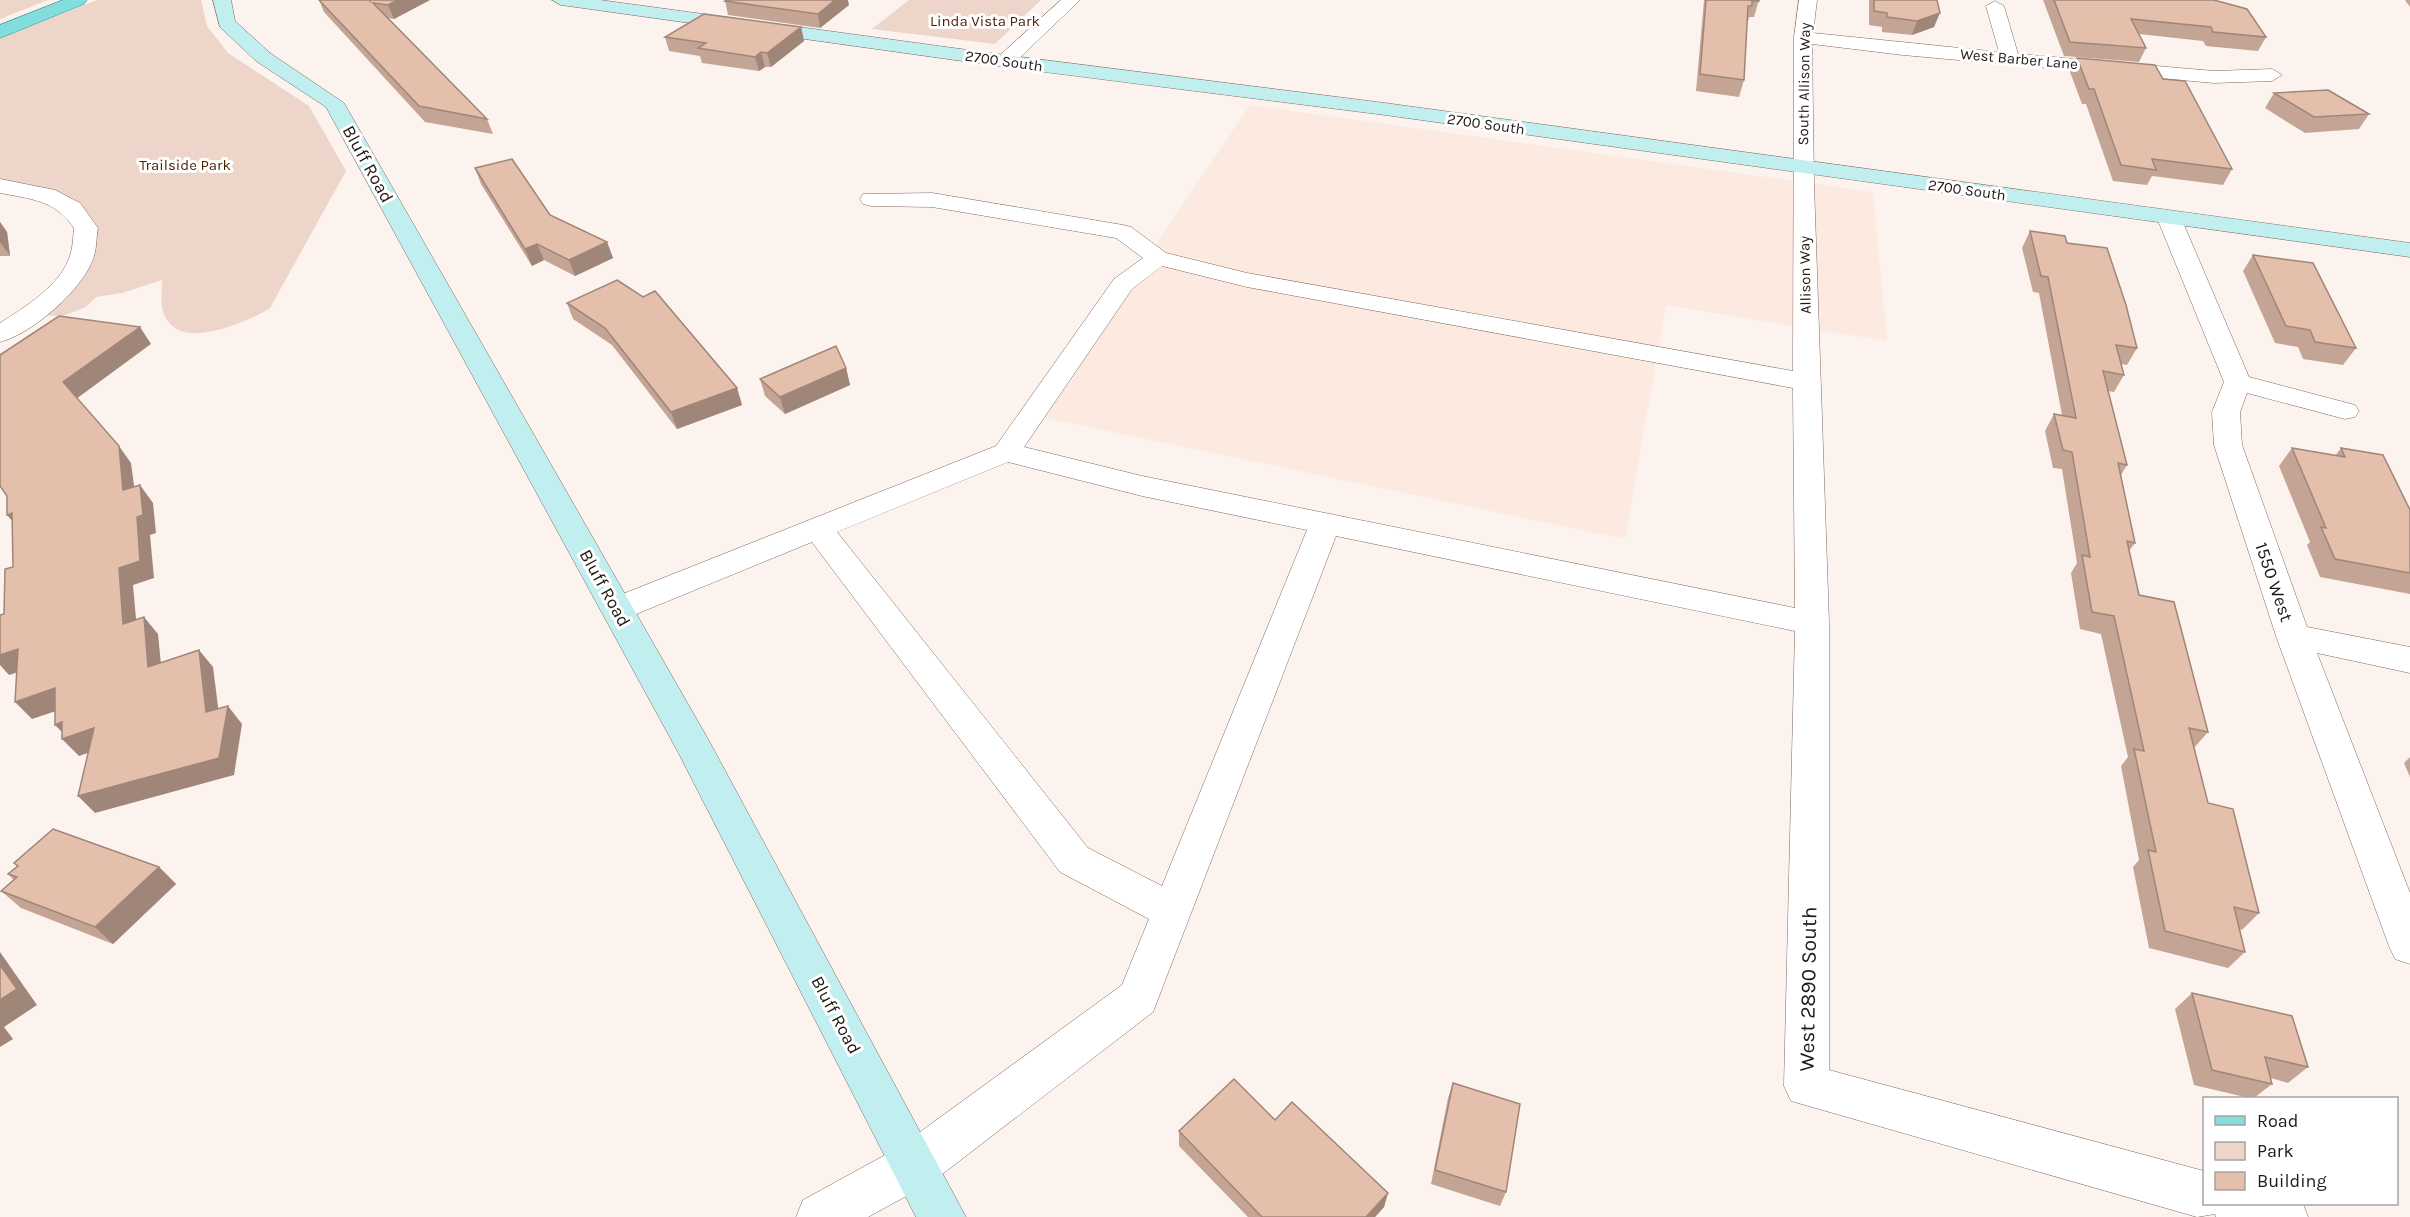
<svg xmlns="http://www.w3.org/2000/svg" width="2410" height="1217" font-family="Karla,sans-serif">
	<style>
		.built { fill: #fce9e0 }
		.green { fill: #eed5c9 }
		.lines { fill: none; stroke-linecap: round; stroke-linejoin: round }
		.street-casing { stroke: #7e6960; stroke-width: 1 }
		.secondary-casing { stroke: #7e6960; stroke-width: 1 }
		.primary-casing { stroke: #2a898b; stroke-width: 1 }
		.street { fill: #fff; fill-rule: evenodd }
		.secondary { fill: #c1eeef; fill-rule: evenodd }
		.primary { fill: #82dddf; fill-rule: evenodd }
		.wall { fill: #c4a494 }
		.shaded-wall { fill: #a08678 }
		.building { fill: #e4bfac; stroke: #a08678; stroke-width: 1.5 }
		.labels { text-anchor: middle; stroke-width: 6; stroke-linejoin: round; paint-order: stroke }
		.far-park-label { font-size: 15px; fill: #4b1d01; stroke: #fff }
		.far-street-label { font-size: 15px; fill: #211915; stroke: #fff }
		.street-label { font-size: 18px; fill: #211915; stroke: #fff }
		.near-street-label { font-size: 21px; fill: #211915; stroke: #fff }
	</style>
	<rect width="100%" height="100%" fill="#fcf3ee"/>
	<path class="built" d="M 1250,105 L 1873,192 L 1887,341 L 1666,305 L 1625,539 L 1041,417 Z"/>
	<g class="green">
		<path d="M 0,0 L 48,0 L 0,19 Z"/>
		<path d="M 97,0 L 201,0 L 207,26 L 228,53 L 309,106 L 346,171 L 270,308 C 250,321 185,350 167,320 C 159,308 162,293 162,280 L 122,293 L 96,297 L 86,307 L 63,316 L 29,315 L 81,257 L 72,208 L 0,186 L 0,38 Z"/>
		<path d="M 909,0 L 1041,0 L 995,44 L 872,29 Z"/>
	</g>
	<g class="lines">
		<g class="street-casing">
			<g id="street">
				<path d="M 1061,0 L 1080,0 L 1012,65 L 998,65 L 995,61 L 998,57 Z"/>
				<path d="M 1799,0 L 1817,0 L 1813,33 L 1999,52 L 1986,6 L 1995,1 L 2004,6 L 2018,54 L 2214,71 L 2272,69 L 2282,75 L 2272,81 L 2214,83 L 1903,55 L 1812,44 L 1814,184 L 1829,623 L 1829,1070 L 2204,1171 L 2204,1204 L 2303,1204 L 2308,1217 L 2216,1217 L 2215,1214 L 2197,1217 L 1791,1101 L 1784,1086 L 1795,631 L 1336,536 L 1153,1012 L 932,1182 L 868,1217 L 796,1217 L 803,1200 L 898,1148 L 1122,985 L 1149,919 L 1060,872 L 812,542 L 629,617 L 617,621 L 605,617 L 600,609 L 605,601 L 996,446 L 1114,279 L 1143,258 L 1116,238 L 932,207 L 871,206 L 863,204 L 860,199 L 863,194 L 932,193 L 1123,225 L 1131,227 L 1166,253 L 1247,273 L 1793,371 L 1794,37 ZM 1162,266 L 1247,287 L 1793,388 L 1795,608 L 1142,476 L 1024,447 L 1132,289 ZM 1008,462 L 1142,496 L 1307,530 L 1162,886 L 1088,848 L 837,532 Z"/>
				<path d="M 0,179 L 55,190 L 80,203 L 98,228 C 96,237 97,247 94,256 C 85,288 32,334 0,342 L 0,323 C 25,307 60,286 70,256 C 73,247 73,237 74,228 C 55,200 31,199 0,193 Z"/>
				<path d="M 2169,211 L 2177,213 L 2181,218 L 2249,377 L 2355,405 L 2359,411 L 2355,417 L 2345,419 L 2247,393 L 2240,412 L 2242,445 L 2307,627 L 2410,647 L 2410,673 L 2317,653 L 2410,893 L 2410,964 L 2395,959 L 2389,946 L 2276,636 L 2214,445 L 2212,412 L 2224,382 L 2157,218 L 2161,213 Z"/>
			</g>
		</g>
		<g class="secondary-casing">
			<g id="secondary">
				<path d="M 213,0 L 231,0 L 235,21 L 270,53 L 344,103 L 708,739 L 966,1217 L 916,1217 L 679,754 L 326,107 L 256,61 L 220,27 Z"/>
				<path d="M 552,0 L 600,0 L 1005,55 L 1385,103 L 2410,243 L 2410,257 L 1385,115 L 1005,67 L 561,5 Z"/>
			</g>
		</g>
		<g class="primary-casing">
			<path id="primary" d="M 63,0 L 87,0 L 84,4 L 0,38 L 0,25 Z"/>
		</g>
		<use href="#street" class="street"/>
		<use href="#secondary" class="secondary"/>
		<use href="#primary" class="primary"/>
	</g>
	<g class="wall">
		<path d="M 319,0 L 430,0 L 394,19 L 388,18 L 487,119 L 493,134 L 425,122 L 324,12 Z"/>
		<path d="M 1704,0 L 1759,0 L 1754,17 L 1749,17 L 1748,22 L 1747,22 L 1744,80 L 1739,97 L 1696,91 Z"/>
		<path d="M 1869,0 L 1937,0 L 1934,27 L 1912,35 L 1882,32 L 1882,27 L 1869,25 Z"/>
		<path d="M 2043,0 L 2214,0 L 2266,37 L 2258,51 L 2206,46 L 2203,41 L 2139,34 L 2146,48 L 2139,62 L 2064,56 Z"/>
		<path d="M 2405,0 L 2410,0 L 2410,7 Z"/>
		<path d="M 725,1 L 849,5 L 820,28 L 728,15 Z"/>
		<path d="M 801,27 L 804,41 L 771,67 L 765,67 L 759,71 L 702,63 L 700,56 L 669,51 L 665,37 Z"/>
		<path d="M 2077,58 L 2163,79 L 2232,169 L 2223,185 L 2152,176 L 2147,185 L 2113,181 L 2086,104 L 2082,104 L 2070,72 Z"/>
		<path d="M 2274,93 L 2369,114 L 2359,129 L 2305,133 L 2265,108 Z"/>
		<path d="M 475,168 L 550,215 L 607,242 L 613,258 L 575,276 L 544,260 L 532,266 L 481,184 Z"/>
		<path d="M 0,222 L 7,232 L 10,256 L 0,256 Z"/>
		<path d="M 2030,231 L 2067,243 L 2137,348 L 2127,365 L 2121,364 L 2124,375 L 2114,392 L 2108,391 L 2127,465 L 2121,475 L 2135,543 L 2129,551 L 2139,595 L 2208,732 L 2194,748 L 2208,803 L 2259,913 L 2242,930 L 2240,929 L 2245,952 L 2228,968 L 2149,948 L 2133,867 L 2139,860 L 2121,766 L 2128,757 L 2101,634 L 2080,629 L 2071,573 L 2077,563 L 2062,469 L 2053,468 L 2045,431 L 2054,414 L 2062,415 L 2039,293 L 2033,292 L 2022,248 Z"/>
		<path d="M 2253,255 L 2356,348 L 2343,365 L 2303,359 L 2298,347 L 2275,343 L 2243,271 Z"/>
		<path d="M 567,303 L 737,388 L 742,405 L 677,429 L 612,345 L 573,319 Z"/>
		<path d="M 846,368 L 850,385 L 785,414 L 765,396 L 760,379 Z"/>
		<path d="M 2292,448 L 2335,456 L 2341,448 L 2410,510 L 2410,594 L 2320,577 L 2307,545 L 2310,542 L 2279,466 Z"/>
		<path d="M 2410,757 L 2410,777 L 2404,763 Z"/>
		<path d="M 14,863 L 159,867 L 176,884 L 113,944 L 21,908 L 1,891 L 14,880 L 8,874 L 17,866 Z"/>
		<path d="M 2192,993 L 2308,1067 L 2288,1083 L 2271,1078 L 2272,1084 L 2254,1098 L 2249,1098 L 2194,1085 L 2175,1009 Z"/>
		<path d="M 1453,1083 L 1506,1192 L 1500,1206 L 1431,1184 L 1448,1098 Z"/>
		<path d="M 1275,1120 L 1388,1193 L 1384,1207 L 1375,1217 L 1248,1217 L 1179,1146 L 1179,1131 Z"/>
	</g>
	<g class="shaded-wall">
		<path d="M 398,0 L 430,0 L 394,19 L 388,5 Z"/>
		<path d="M 835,0 L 848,0 L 849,5 L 820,28 L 818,14 Z"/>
		<path d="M 1940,13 L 1934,27 L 1912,35 L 1917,21 Z"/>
		<path d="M 801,27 L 804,41 L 771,67 L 767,53 Z"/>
		<path d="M 761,52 L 765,67 L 759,71 L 755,57 Z"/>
		<path d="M 0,222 L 7,232 L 10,256 L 0,242 Z"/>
		<path d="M 607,242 L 613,258 L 575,276 L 569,260 Z"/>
		<path d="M 537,244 L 544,260 L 532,266 L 525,249 Z"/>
		<path d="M 140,327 L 151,344 L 76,399 L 63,382 Z"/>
		<path d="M 846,368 L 850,385 L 785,414 L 780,397 Z"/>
		<path d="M 737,388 L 742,405 L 677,429 L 671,412 Z"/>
		<path d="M 119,446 L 131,463 L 137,508 L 123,490 Z"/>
		<path d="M 140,485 L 153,503 L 156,533 L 150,535 L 154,578 L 133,585 L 138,641 L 123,624 L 119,568 L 137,517 Z"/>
		<path d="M 12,513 L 22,532 L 7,515 Z"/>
		<path d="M 144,617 L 158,634 L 163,685 L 148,667 Z"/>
		<path d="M 18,649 L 34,667 L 9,675 L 0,665 L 0,655 Z"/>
		<path d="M 199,650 L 213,667 L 221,730 L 206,712 Z"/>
		<path d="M 55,688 L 71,706 L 32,719 L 15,702 Z"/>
		<path d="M 228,706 L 242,724 L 234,775 L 95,813 L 78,796 Z"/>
		<path d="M 62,722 L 94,728 L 111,745 L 79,756 L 62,739 L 67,737 L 55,725 Z"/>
		<path d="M 159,867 L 176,884 L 113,944 L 95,927 Z"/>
		<path d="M 0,952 L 37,1005 L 4,1027 L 13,1039 L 0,1047 Z"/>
		<path d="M 1388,1193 L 1384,1207 L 1375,1217 L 1366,1217 Z"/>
	</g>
	<g class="building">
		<path d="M 319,0 L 370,0 L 370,1 L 371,0 L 398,0 L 388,5 L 373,3 L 487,119 L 419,106 Z"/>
		<path d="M 727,0 L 835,0 L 818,14 L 725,1 Z"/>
		<path d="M 1706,0 L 1759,0 L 1759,1 L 1752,1 L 1752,6 L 1748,6 L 1744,80 L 1700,74 Z"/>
		<path d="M 1874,0 L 1937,0 L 1940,13 L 1917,21 L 1887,17 L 1887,13 L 1874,11 Z"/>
		<path d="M 2054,0 L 2214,0 L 2247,9 L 2266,37 L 2213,32 L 2211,27 L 2131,19 L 2146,48 L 2070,42 Z"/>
		<path d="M 704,14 L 801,27 L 767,53 L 761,52 L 755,57 L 698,48 L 706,43 L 665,37 Z"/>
		<path d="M 2077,58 L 2155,65 L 2163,79 L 2185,81 L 2232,169 L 2152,159 L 2156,170 L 2121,165 L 2094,89 L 2089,89 Z"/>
		<path d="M 2328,90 L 2369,114 L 2314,117 L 2274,93 Z"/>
		<path d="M 512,159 L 550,215 L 607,242 L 569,260 L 537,244 L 525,249 L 475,168 Z"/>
		<path d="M 2030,231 L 2065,236 L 2067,243 L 2107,248 L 2126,305 L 2137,348 L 2116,345 L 2124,375 L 2103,371 L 2127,465 L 2118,463 L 2135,543 L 2127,541 L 2139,595 L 2174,602 L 2208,732 L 2189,728 L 2208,803 L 2233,809 L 2259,913 L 2234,907 L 2245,952 L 2165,931 L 2148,850 L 2156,852 L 2134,749 L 2144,751 L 2114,616 L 2092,612 L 2082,555 L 2090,557 L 2072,452 L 2063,450 L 2054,414 L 2076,418 L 2048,277 L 2041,276 Z"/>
		<path d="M 2253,255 L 2313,263 L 2356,348 L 2315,342 L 2310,330 L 2286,326 Z"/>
		<path d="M 617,280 L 643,297 L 655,291 L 737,388 L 671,412 L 605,328 L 567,303 Z"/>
		<path d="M 59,316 L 140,327 L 63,382 L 119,446 L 123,490 L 140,485 L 143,515 L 137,517 L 140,561 L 119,568 L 123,624 L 144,617 L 148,667 L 199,650 L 206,712 L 228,706 L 219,758 L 78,796 L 94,728 L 62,739 L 62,722 L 55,725 L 55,688 L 15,702 L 18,649 L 0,655 L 0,615 L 4,614 L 5,569 L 13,567 L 12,513 L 7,515 L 7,496 L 0,486 L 0,355 Z"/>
		<path d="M 836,346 L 846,368 L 780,397 L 760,379 Z"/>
		<path d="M 2292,448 L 2345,457 L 2341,448 L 2383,455 L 2410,510 L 2410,573 L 2335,559 L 2321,527 L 2326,528 Z"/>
		<path d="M 53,829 L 159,867 L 95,927 L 1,891 L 17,877 L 8,874 L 18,866 L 14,863 Z"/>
		<path d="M 0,965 L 17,989 L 0,1000 Z"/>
		<path d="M 2192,993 L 2292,1016 L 2308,1067 L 2265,1057 L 2272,1084 L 2212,1070 Z"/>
		<path d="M 1234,1079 L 1275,1120 L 1292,1102 L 1388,1193 L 1366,1217 L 1262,1217 L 1179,1131 Z"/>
		<path d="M 1453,1083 L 1520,1104 L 1506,1192 L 1435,1170 Z"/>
	</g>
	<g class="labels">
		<g class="far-park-label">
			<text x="985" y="26">Linda Vista Park</text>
			<text x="185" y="170">Trailside Park</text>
		</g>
		<g class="far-street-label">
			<text transform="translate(2019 59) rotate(5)" y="5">West Barber Lane</text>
			<text transform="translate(1004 61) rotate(8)" y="5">2700 South</text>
			<text transform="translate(1804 84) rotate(-89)" y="5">South Allison Way</text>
			<text transform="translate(1486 124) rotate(8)" y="5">2700 South</text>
			<text transform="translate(1967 190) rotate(8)" y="5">2700 South</text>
			<text transform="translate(1805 275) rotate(-91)" y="5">Allison Way</text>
		</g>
		<g class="street-label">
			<text transform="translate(368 164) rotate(61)" y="6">Bluff Road</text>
			<text transform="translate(2274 582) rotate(71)" y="6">1550 West</text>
			<text transform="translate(605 588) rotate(61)" y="6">Bluff Road</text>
			<text transform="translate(836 1015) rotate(62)" y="6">Bluff Road</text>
		</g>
		<g class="near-street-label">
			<text transform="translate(1808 989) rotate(-89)" y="7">West 2890 South</text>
		</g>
	</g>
	<rect x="2203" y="1097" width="195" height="108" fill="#ffffff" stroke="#a6a3a1" stroke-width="1.5"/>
	<rect x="2215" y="1116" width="30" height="9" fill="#82dddf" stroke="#a6a3a1" stroke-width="1.5"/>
	<text x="2257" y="1127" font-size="18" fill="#211915">Road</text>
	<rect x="2215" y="1142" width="30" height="18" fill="#eed5c9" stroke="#a6a3a1" stroke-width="1.5"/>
	<text x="2257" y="1157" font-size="18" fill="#211915">Park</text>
	<rect x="2215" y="1172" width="30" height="18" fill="#e4bfac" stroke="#a6a3a1" stroke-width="1.5"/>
	<text x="2257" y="1187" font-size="18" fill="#211915">Building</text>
</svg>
